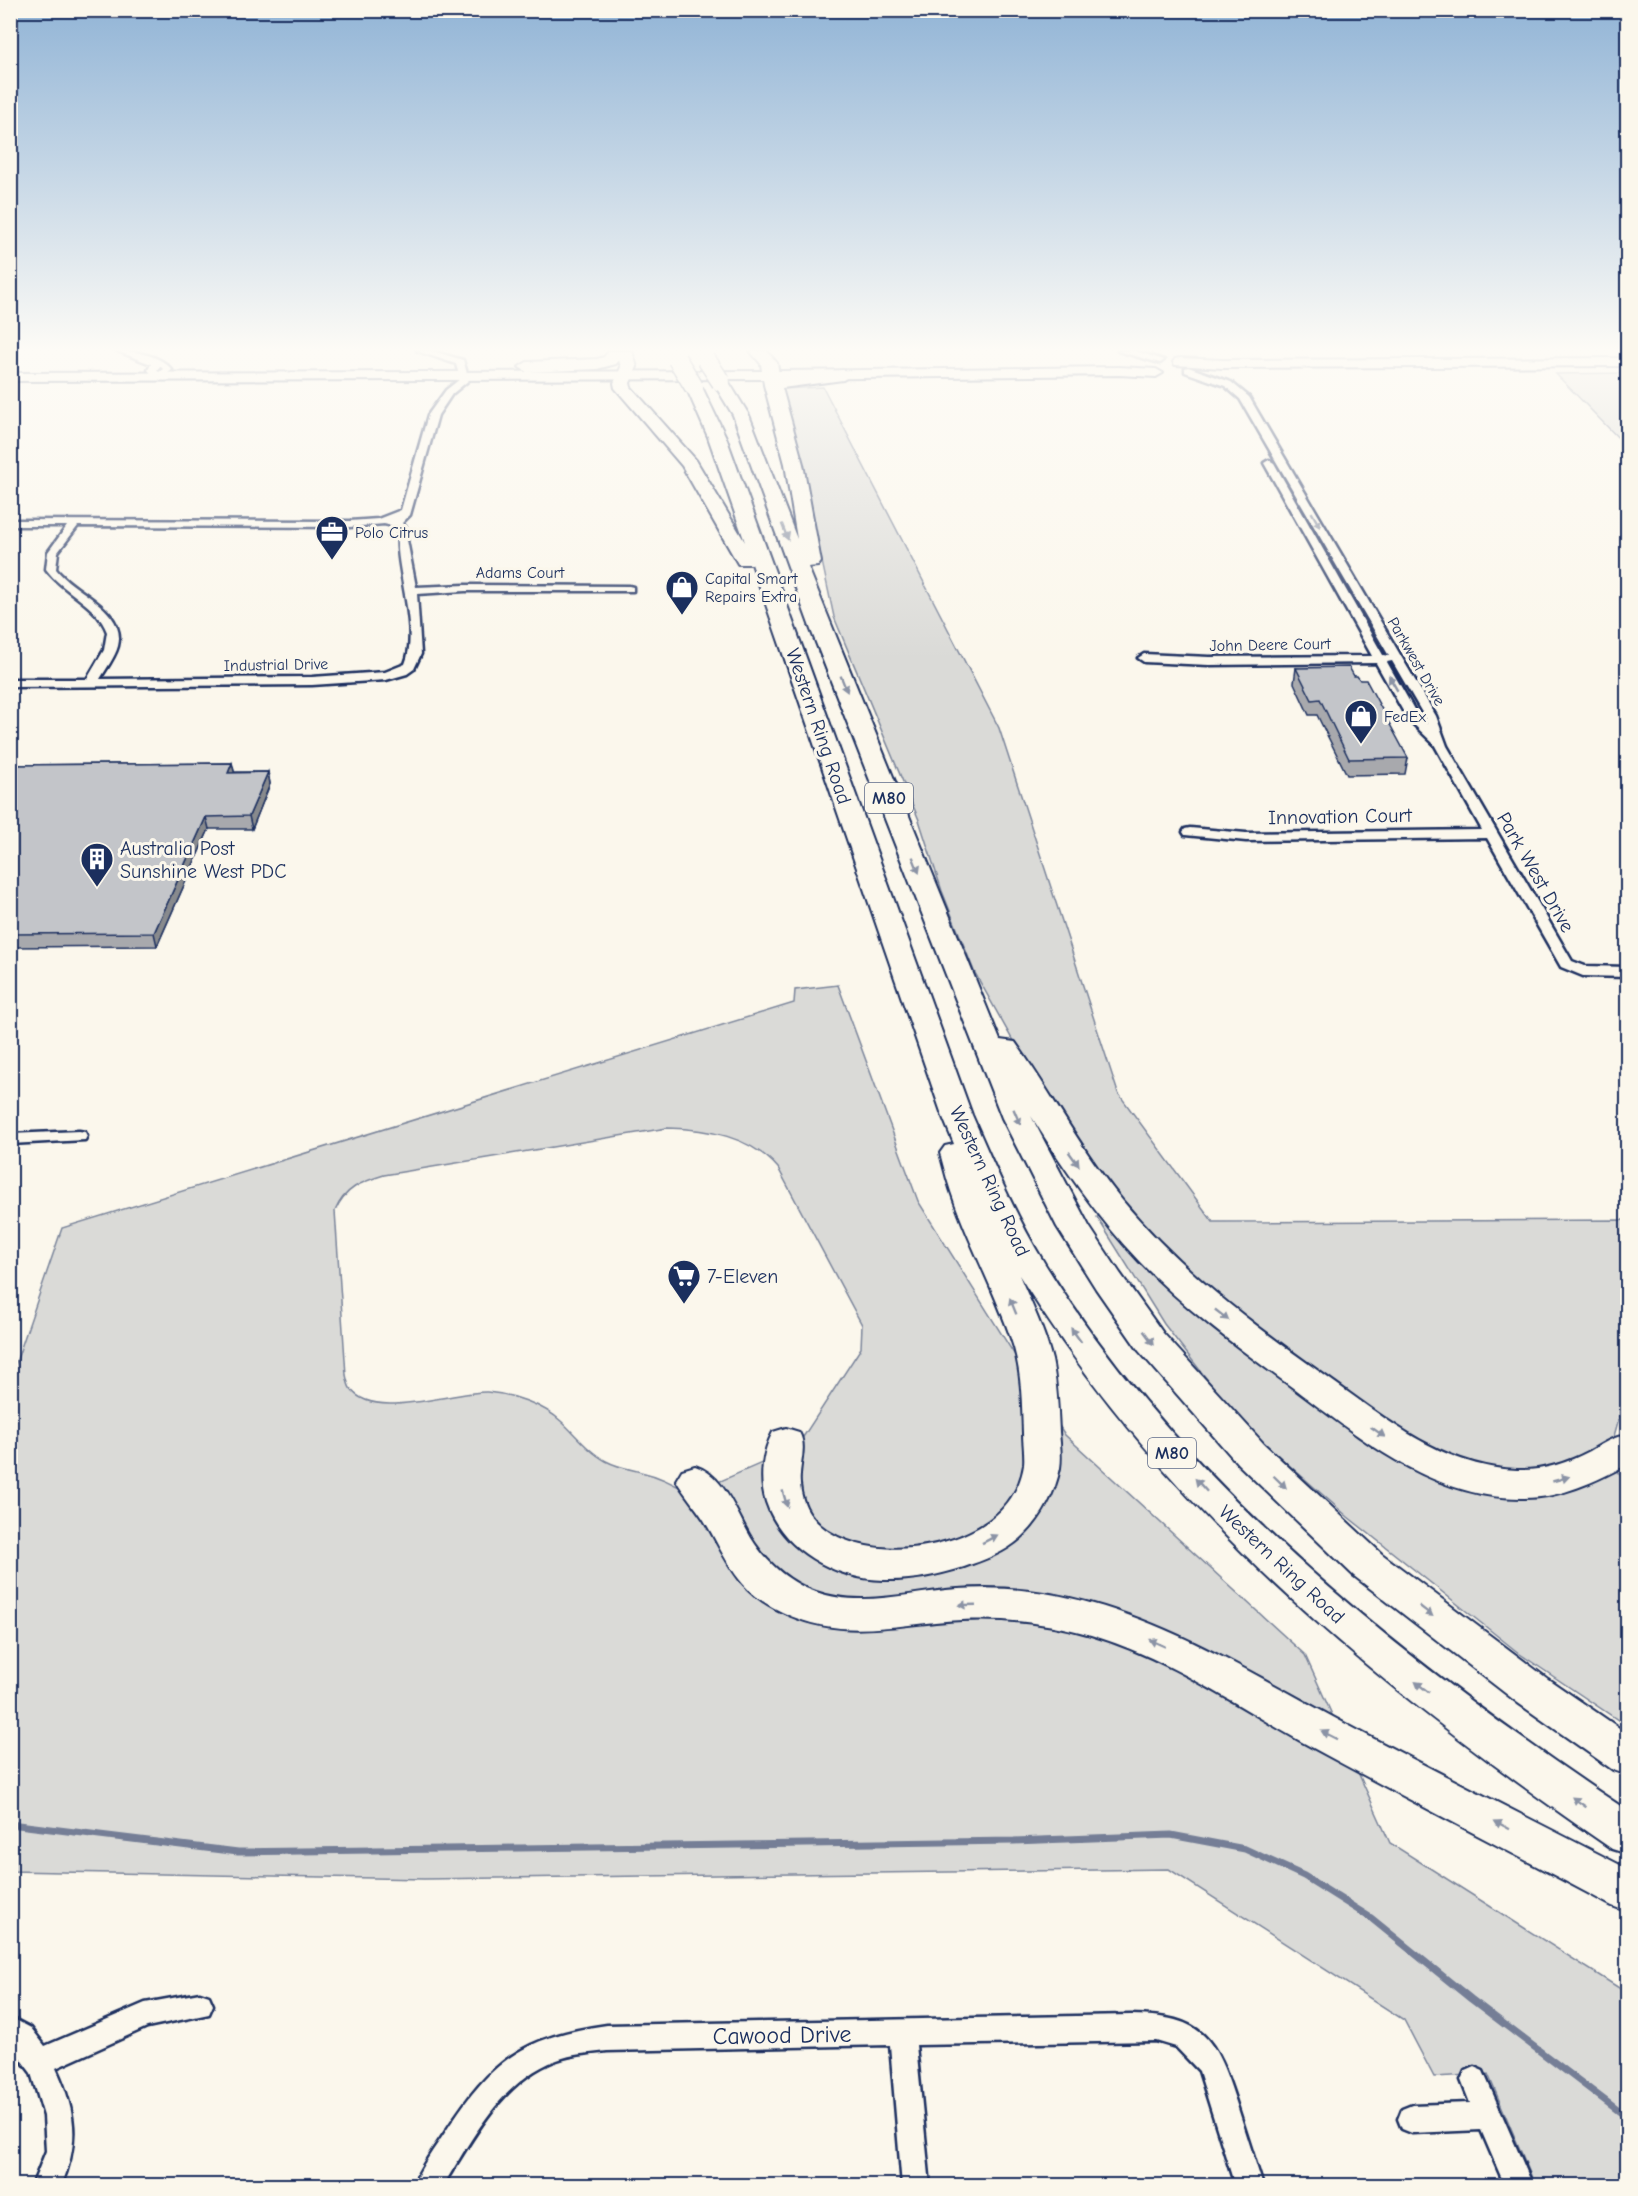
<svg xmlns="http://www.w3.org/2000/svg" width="1638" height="2196" font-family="'Comic Neue',sans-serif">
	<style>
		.green { fill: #dadad7; stroke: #7a849a; stroke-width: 1.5; fill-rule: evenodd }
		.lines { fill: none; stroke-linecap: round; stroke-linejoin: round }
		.stream { stroke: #747e96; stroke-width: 7 }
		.minor-casing { stroke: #1b2f5e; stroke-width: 5 }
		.primary-casing { stroke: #1b2f5e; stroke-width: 4 }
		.motorway-casing { stroke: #1b2f5e; stroke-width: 4 }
		.minor { fill: #fbf7ec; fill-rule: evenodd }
		.primary { fill: #fbf7ec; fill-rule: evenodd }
		.motorway { fill: #fbf7ec; fill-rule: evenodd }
		.motorway-bridge-casing { stroke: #1b2f5e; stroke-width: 21; stroke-linecap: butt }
		.motorway-bridge { stroke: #fbf7ec; stroke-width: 18 }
		.wall { fill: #a8a9ad; stroke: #1b2f5e; stroke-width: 1.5 }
		.shaded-wall { fill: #888a8d; stroke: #1b2f5e; stroke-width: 1.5 }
		.building { fill: #c3c5c9; stroke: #1b2f5e; stroke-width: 1.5 }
		.oneway { fill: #8b93a5 }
		.labels { text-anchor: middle; stroke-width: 6; stroke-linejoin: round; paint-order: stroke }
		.far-poi-label { font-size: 16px; fill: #1b2f5e; stroke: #fbf7ec; text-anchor: start }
		.far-street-label { font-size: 16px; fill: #1b2f5e; stroke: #fbf7ec }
		.shield { fill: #fbf7ec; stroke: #5e6b89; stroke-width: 1.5 }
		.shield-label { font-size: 18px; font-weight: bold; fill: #1b2f5e }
		.street-label { font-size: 20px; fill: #1b2f5e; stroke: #fbf7ec }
		.poi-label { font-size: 20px; fill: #1b2f5e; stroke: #fbf7ec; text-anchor: start }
		.near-street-label { font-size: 24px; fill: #1b2f5e; stroke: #fbf7ec }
	</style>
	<rect width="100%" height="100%" fill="#fbf7ec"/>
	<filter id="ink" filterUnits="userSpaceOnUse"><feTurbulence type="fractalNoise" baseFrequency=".0167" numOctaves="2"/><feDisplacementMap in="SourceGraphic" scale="12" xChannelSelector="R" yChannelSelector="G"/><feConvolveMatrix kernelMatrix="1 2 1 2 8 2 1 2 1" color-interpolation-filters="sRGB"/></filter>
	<g filter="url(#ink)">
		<g class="green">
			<path d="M 1627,373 L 1628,373 L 1627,447 L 1556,374 Z"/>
			<path d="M 823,387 L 999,728 L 1118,1093 L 1213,1222 L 1627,1220 L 1627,1390 L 1612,1443 L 1618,1473 L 1627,1482 L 1627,1726 L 1520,1654 L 1348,1517 L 1241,1423 L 1164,1324 L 1097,1217 L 1118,1197 L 1085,1155 L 1032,1075 L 974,971 L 942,891 L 919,820 L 834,617 L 798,450 L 782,389 Z"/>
			<path d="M 838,985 L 918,1201 L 1065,1435 L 1305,1655 L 1390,1843 L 1627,1993 L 1627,2185 L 1535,2185 L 1488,2074 L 1434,2077 L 1404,2020 L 1169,1869 L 424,1879 L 11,1871 L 11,1377 L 62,1228 L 794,1003 L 795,990 ZM 667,1128 C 707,1129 750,1136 778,1168 L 862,1325 L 861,1348 L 796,1448 L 691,1494 C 675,1484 659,1476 641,1472 C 629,1469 617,1467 606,1461 C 589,1452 576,1435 562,1422 C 543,1404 512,1394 487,1392 C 453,1391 372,1422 350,1388 C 348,1385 347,1379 346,1375 L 335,1211 C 345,1188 361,1182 384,1175 Z"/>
		</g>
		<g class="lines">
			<path class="stream" d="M 10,1824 L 238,1852 L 1014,1841 L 1171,1835 L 1245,1849 L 1304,1876 L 1371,1918 L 1471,1999 L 1628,2118"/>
			<g class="minor-casing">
				<g id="minor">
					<path d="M 117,351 C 135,351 161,355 172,370 L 161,378 L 155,378 L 148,370 L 151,364 ZM 160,366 L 163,369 L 159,372 L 157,370 Z"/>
					<path d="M 417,351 L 432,351 L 463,360 L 469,380 L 452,394 L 438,415 L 410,515 L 402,523 L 408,530 L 407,540 L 416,587 L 465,585 L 629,586 L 633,587 L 633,591 L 465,591 L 417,594 L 421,654 L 414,669 L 407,674 L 386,680 L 312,685 L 10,687 L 10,679 L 87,679 L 104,650 L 107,632 C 97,604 63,593 46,569 L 48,552 L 67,526 L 10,526 L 10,520 L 350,521 L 378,519 L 401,510 L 428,415 L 446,390 L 460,379 L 456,364 ZM 384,524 L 393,526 L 398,531 C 394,568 420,628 405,664 L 385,672 L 312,677 L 100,679 C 106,669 115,657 118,646 C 127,609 74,593 56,569 L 58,552 L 78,526 L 350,527 Z"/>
					<path d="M 1118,351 L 1135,351 L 1164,360 L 1160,363 Z"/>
					<path d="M 1188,367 L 1231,382 L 1249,397 L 1436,716 L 1447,746 L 1572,961 L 1585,966 L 1628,967 L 1628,977 L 1583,976 L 1561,967 L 1487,838 L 1246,841 L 1185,835 L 1183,832 L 1185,829 L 1190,828 L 1246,833 L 1482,830 L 1434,744 L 1407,718 L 1376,663 L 1209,665 L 1144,662 L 1138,658 L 1144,654 L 1209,657 L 1372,656 L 1264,463 L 1269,460 L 1274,463 L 1383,655 L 1389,656 L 1240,399 L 1225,386 L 1185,372 L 1185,368 ZM 1392,661 L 1424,716 L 1427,724 L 1416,713 L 1387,662 Z"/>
					<path d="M 79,1131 L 85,1132 L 87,1136 L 85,1140 L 10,1144 L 10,1134 Z"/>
					<path d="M 200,1993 L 209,1996 L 213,2005 L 209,2014 L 147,2027 L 56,2068 C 76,2112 80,2141 61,2186 L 32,2186 L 46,2151 L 44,2116 L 31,2073 L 10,2045 L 10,2017 L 31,2028 L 45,2046 L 145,2003 Z"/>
					<path d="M 1131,2015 C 1204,2016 1215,2038 1236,2102 C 1245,2130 1254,2158 1263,2186 L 1235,2186 L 1199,2071 L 1176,2047 L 1156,2041 L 916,2045 L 930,2186 L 902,2186 L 890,2045 L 607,2051 C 590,2053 572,2054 557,2060 C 502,2080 472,2139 443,2186 L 413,2186 C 421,2166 435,2148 446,2131 C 492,2060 523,2037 607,2025 Z"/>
					<path d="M 1474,2067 L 1483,2071 L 1533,2186 L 1505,2186 L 1481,2130 L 1412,2133 L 1402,2129 L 1398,2119 L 1402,2109 L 1412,2105 L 1470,2103 L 1461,2080 L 1465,2071 Z"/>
				</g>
			</g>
			<g class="primary-casing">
				<g id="primary">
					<path d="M 1180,358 L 1223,360 L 1628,358 L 1628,366 L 1223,368 L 1175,365 L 1173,362 L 1175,359 Z"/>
					<path d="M 1119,367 L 1156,369 L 1163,373 L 1156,377 L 1119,375 L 782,379 L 10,381 L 10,373 L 782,371 Z"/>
				</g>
			</g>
			<g class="motorway-casing">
				<g id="motorway">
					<path d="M 609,351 L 632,351 L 637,367 L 630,383 L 631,387 L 696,460 L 745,542 L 708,437 L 686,387 L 694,382 L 702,387 L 726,437 L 972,1115 C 994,1165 1016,1217 1045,1264 C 1186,1490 1408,1665 1628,1811 L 1628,1854 L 1612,1849 C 1382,1691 1168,1516 1019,1275 C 1031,1303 1045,1331 1052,1360 C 1057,1384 1058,1408 1059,1432 C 1060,1444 1062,1456 1060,1468 C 1055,1494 1040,1521 1021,1538 C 1004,1553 984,1560 964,1567 C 938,1575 911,1581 884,1580 C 835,1579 782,1550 766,1502 C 759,1480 762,1452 773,1432 L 786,1428 L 799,1432 C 808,1448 798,1466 800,1484 C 805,1544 880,1555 926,1546 C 971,1538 1016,1514 1024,1465 C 1025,1454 1023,1444 1023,1433 C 1022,1404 1022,1376 1014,1348 C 996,1290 964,1237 947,1179 L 940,1153 L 945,1146 L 954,1144 L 942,1115 L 752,564 L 738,564 L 682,466 L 615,388 L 614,383 L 621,367 L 619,360 L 616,364 L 597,369 L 527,372 L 519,367 L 527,362 L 597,359 L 604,357 Z"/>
					<path d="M 750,351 L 767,351 L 777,363 L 780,379 L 843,370 L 851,375 L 843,380 L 782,388 L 803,464 L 821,562 L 818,566 L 808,567 L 1000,1040 L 1015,1042 C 1052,1094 1081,1150 1122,1200 C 1180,1270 1251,1323 1324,1375 C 1384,1417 1441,1467 1517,1470 C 1544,1471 1567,1463 1590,1451 C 1602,1444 1614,1436 1628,1435 L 1628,1464 C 1595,1482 1559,1499 1521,1498 C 1430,1498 1358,1436 1289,1385 C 1237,1347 1184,1308 1139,1261 C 1097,1217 1063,1167 1031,1116 L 1089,1226 L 1120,1273 L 1163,1333 L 1264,1444 L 1382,1554 L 1548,1679 L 1628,1734 L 1628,1775 L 1613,1770 L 1518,1703 L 1354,1576 L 1238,1464 L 1139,1351 L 1096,1289 L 1057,1227 L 1002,1118 L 811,630 L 733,415 L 713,382 L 715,379 L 727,379 L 749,415 L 797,539 L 785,464 L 764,385 L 761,364 Z"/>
					<path d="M 695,1466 C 727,1476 737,1518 755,1544 C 769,1565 792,1584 816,1592 C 861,1608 912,1592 958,1589 C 1002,1586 1048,1591 1090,1603 C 1181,1628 1261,1679 1344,1723 C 1438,1773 1533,1820 1628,1869 L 1628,1912 L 1612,1906 C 1509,1851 1405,1798 1302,1742 C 1234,1704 1166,1657 1091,1635 C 1049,1623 1005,1618 962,1620 C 898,1623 844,1642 782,1612 C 735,1590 728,1560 704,1520 C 695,1506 684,1494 676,1480 L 682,1470 Z"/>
				</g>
			</g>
			<use href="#minor" class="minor"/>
			<use href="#primary" class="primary"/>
			<use href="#motorway" class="motorway"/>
			<g class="motorway-bridge-casing">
				<g id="motorway-bridge">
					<path d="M 677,359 L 694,387"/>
					<path d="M 706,359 L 721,382"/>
				</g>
			</g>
			<use href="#motorway-bridge" class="motorway-bridge"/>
		</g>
		<g class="wall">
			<path d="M 1296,668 L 1354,676 L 1408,758 L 1405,774 L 1347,775 L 1317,715 L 1309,715 L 1294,683 Z"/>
			<path d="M 232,763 L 234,772 L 268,772 L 270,784 L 252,829 L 209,829 L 157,946 L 10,947 L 10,765 Z"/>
		</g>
		<g class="shaded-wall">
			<path d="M 232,763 L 235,775 L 228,773 Z"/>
			<path d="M 268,772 L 270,784 L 252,829 L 249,816 Z"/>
			<path d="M 206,817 L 209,829 L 157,946 L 154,933 Z"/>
		</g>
		<g class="building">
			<path d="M 1349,667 L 1354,676 L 1357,676 L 1360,680 L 1366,680 L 1408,758 L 1349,759 L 1320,699 L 1312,700 L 1296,668 Z"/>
			<path d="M 232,763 L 228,773 L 268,772 L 249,816 L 206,817 L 154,933 L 10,934 L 10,765 Z"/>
		</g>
		<defs><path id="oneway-solid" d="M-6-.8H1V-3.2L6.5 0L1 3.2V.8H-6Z" transform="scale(1.5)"/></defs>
		<g class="oneway">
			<use href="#oneway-solid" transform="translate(1316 520) rotate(60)"/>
			<use href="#oneway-solid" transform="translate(785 532) rotate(69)"/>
			<use href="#oneway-solid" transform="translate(1393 683) rotate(-120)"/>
			<use href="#oneway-solid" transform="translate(844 684) rotate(68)"/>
			<use href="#oneway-solid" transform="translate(916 865) rotate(68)"/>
			<use href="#oneway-solid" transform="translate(1017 1117) rotate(67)"/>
			<use href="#oneway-solid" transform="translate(1074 1159) rotate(54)"/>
			<use href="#oneway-solid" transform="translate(1013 1306) rotate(-112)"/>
			<use href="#oneway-solid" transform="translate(1222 1315) rotate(38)"/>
			<use href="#oneway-solid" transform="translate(1076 1335) rotate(-126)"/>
			<use href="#oneway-solid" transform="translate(1149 1338) rotate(53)"/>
			<use href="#oneway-solid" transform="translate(1378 1432) rotate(36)"/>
			<use href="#oneway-solid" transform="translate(1561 1479) rotate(-16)"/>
			<use href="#oneway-solid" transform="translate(1280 1482) rotate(44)"/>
			<use href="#oneway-solid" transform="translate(1201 1485) rotate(-132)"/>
			<use href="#oneway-solid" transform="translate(785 1499) rotate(74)"/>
			<use href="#oneway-solid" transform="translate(990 1539) rotate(-27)"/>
			<use href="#oneway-solid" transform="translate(967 1605) rotate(178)"/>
			<use href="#oneway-solid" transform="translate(1426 1611) rotate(38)"/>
			<use href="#oneway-solid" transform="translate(1157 1643) rotate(-156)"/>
			<use href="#oneway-solid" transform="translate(1422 1687) rotate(-142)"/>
			<use href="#oneway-solid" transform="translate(1329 1735) rotate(-153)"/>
			<use href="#oneway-solid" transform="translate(1579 1802) rotate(-145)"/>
			<use href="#oneway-solid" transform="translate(1502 1825) rotate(-152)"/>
		</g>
	</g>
	<linearGradient id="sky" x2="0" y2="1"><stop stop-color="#91b4d6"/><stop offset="0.53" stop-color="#fdfbf6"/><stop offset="1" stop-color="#fdfbf6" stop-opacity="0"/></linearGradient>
	<rect width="1638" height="659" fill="url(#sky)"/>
	<defs>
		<g id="office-pin" transform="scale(1.725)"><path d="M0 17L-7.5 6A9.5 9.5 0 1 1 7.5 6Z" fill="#1b2f5e" stroke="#fbf7ec"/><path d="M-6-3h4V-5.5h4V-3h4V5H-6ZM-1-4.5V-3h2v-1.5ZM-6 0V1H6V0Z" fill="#fff"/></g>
		<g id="shop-pin" transform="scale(1.725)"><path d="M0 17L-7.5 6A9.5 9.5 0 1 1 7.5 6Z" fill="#1b2f5e" stroke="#fbf7ec"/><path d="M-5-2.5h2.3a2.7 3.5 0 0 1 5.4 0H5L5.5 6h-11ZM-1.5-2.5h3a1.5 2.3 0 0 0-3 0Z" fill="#fff"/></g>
		<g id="building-pin" transform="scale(1.725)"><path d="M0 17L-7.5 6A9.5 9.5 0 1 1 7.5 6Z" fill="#1b2f5e" stroke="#fbf7ec"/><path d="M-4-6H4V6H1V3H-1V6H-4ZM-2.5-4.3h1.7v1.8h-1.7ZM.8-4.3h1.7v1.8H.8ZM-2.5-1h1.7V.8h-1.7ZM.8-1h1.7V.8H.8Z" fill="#fff"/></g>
		<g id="supermarket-pin" transform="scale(1.725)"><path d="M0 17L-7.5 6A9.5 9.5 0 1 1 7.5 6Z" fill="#1b2f5e" stroke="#fbf7ec"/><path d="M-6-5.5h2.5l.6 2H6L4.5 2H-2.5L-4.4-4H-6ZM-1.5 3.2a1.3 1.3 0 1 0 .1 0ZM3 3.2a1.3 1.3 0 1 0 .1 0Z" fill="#fff"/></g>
	</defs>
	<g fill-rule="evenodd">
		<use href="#office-pin" x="332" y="532"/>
		<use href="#shop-pin" x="682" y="587"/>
		<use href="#shop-pin" x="1361" y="716"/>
		<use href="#building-pin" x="97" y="859"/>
		<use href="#supermarket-pin" x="684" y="1276"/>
	</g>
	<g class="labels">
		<g class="far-poi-label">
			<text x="355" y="538">Polo Citrus</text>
			<text x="705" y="584">Capital Smart<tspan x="705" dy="18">Repairs Extra</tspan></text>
			<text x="1384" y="722">FedEx</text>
		</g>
		<g class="far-street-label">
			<text x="520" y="578">Adams Court</text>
			<text transform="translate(1270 644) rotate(-1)" y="6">John Deere Court</text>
			<text transform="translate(1417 661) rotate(60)" y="6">Parkwest Drive</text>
			<text transform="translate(276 664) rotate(-1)" y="6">Industrial Drive</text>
		</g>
		<g class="shield">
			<rect x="865" y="783" width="48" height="30" rx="4.5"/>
			<rect x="1148" y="1438" width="48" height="30" rx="4.5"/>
		</g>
		<g class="shield-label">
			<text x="889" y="804">M80</text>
			<text x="1172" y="1459">M80</text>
		</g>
		<g class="street-label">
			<text transform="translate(819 726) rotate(71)" y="7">Western Ring Road</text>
			<text transform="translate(1340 816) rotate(-1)" y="7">Innovation Court</text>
			<text transform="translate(1536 872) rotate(60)" y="7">Park West Drive</text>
			<text transform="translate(990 1181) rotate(65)" y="7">Western Ring Road</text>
			<text transform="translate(1282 1564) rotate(43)" y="7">Western Ring Road</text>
		</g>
		<g class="poi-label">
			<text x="120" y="855">Australia Post<tspan x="120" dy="23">Sunshine West PDC</tspan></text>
			<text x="707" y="1283">7-Eleven</text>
		</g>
		<g class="near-street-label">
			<text transform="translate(782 2035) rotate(-1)" y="8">Cawood Drive</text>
		</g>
	</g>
	<rect width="1638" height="2196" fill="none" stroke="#fbf7ec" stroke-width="36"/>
	<rect x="18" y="18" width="1602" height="2160" fill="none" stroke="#1b2f5e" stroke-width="2" filter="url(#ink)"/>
</svg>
